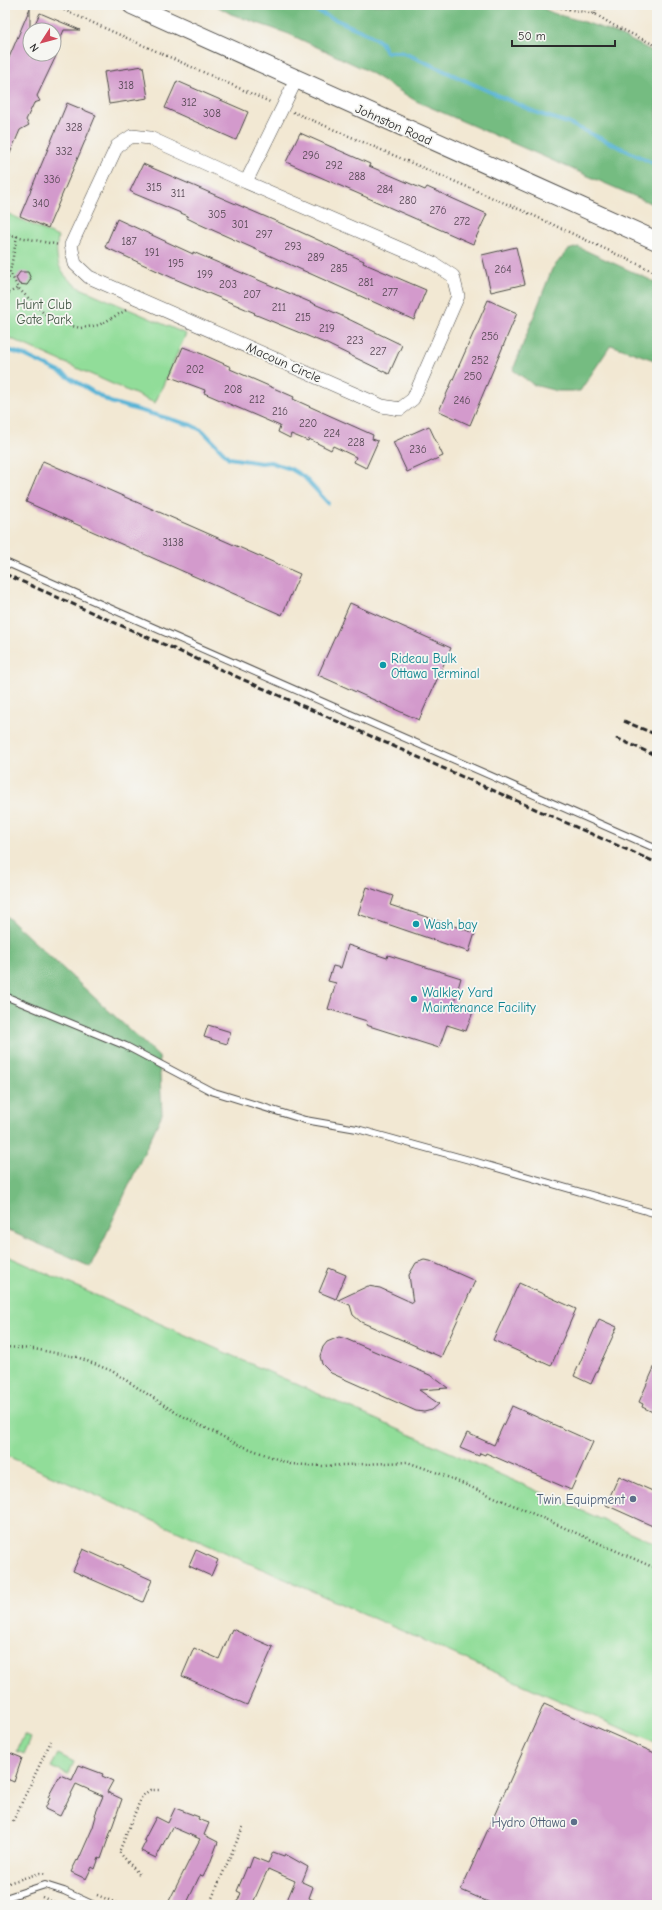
<svg xmlns="http://www.w3.org/2000/svg" width="662" height="1910" font-family="'Comic Neue',sans-serif">
	<style>
		.green { fill: #91dd99; stroke: #5e8462 }
		.forest { fill: #74bc81; stroke: #507456 }
		.lines { fill: none; stroke-linecap: round; stroke-linejoin: round }
		.stream { stroke: #58b4d6; stroke-width: 4 }
		.building { fill: #d39acc }
		.lane-casing { stroke: #494744; stroke-width: 8 }
		.street-casing { stroke: #494744; stroke-width: 14 }
		.secondary-casing { stroke: #494744; stroke-width: 20 }
		.path { stroke: #494744; stroke-width: 2.5; stroke-dasharray: 1 3; stroke-linecap: butt }
		.lane { stroke: #fff; stroke-width: 6 }
		.street { stroke: #fff; stroke-width: 13 }
		.secondary { stroke: #fff; stroke-width: 18 }
		.rail { stroke: #2b2b2b; stroke-width: 3; stroke-dasharray: 6 3; stroke-linecap: butt }
		.culture-dot { fill: #0f9aa8; stroke: #f6f6f2; stroke-width: 1.5 }
		.service-dot { fill: #5c6f8a; stroke: #f6f6f2; stroke-width: 1.5 }
		.labels { text-anchor: middle; stroke-width: 3.5; stroke-linejoin: round; paint-order: stroke }
		.number-label { font-size: 11px; fill: #554753 }
		.street-label { font-size: 13px; fill: #2b2b2b; stroke: #f6f6f2 }
		.park-label { font-size: 13px; fill: #445846; stroke: #f6f6f2 }
		.culture-label { font-size: 13px; fill: #0d838f; stroke: #f6f6f2; text-anchor: start }
		.service-label { font-size: 13px; fill: #4e5e75; stroke: #f6f6f2; text-anchor: end }
	</style>
	<rect width="100%" height="100%" fill="#f6f6f2"/>
	<filter id="ink" filterUnits="userSpaceOnUse"><feTurbulence type="fractalNoise" baseFrequency=".025" numOctaves="2"/><feDisplacementMap in="SourceGraphic" scale="8" xChannelSelector="R" yChannelSelector="G"/><feConvolveMatrix kernelMatrix="1 2 1 2 8 2 1 2 1" color-interpolation-filters="sRGB"/></filter>
	<filter id="wash" filterUnits="userSpaceOnUse"><feTurbulence type="fractalNoise" baseFrequency=".012" numOctaves="4" result="noise"/><feDisplacementMap in="SourceGraphic" scale="16" xChannelSelector="R" yChannelSelector="G"/><feGaussianBlur stdDeviation="0.9" result="paint"/><feColorMatrix in="noise" values="0 0 0 0 0 0 0 0 0 0 0 0 0 0 0 0 0 1.4 0 .05"/><feComposite in="paint" operator="in"/></filter>
	<g filter="url(#wash)">
		<rect width="100%" height="100%" fill="#f2e8d3"/>
		<g class="green">
			<path d="M 5,212 L 58,237 C 54,261 59,275 80,288 L 186,334 L 155,403 L 5,336 Z"/>
			<path d="M 5,1255 L 657,1544 L 657,1744 L 5,1455 Z"/>
			<path d="M 24,1735 L 31,1738 L 24,1754 L 17,1751 Z"/>
			<path d="M 58,1754 L 74,1762 L 68,1775 L 51,1767 Z"/>
		</g>
		<g class="forest">
			<path d="M 215,5 L 538,5 C 552,15 564,16 581,21 C 606,29 633,40 657,54 L 657,206 L 416,101 L 364,69 L 289,34 L 231,14 Z"/>
			<path d="M 578,247 L 657,283 L 657,361 L 611,345 L 580,391 L 557,391 L 534,385 L 513,370 L 552,269 L 568,250 Z"/>
			<path d="M 5,915 L 159,1057 L 162,1114 L 91,1267 L 5,1229 Z"/>
		</g>
		<g class="lines">
			<g class="stream">
				<path d="M 303,5 L 368,34 L 381,42 L 386,52 L 399,52 L 409,55 L 537,113 L 568,123 L 657,165"/>
				<path d="M 5,349 L 24,355 L 62,373 L 110,402 L 191,425 L 203,431 L 229,458 L 261,463 L 270,462 L 291,469 L 304,477 L 328,503"/>
			</g>
		</g>
		<g id="blocks">
			<g class="building">
				<path d="M 30,8 L 30,54 L 57,54 L 37,96 L 40,101 L 34,103 L 26,120 L 29,125 L 20,130 L 5,165 L 5,59 L 8,60 Z"/>
				<path d="M 40,13 L 54,19 L 80,30 L 64,30 L 54,53 L 54,30 L 32,30 Z"/>
				<path d="M 143,66 L 148,98 L 109,104 L 104,72 Z"/>
				<path d="M 177,81 L 248,112 L 236,140 L 165,108 Z"/>
				<path d="M 67,103 L 96,115 L 48,228 L 20,216 Z"/>
				<path d="M 300,133 L 370,164 L 369,166 L 425,190 L 427,187 L 487,214 L 473,244 L 286,162 Z"/>
				<path d="M 143,164 L 294,229 L 364,261 L 363,263 L 426,290 L 414,320 L 199,224 L 187,218 L 188,216 L 135,194 L 130,191 Z"/>
				<path d="M 117,219 L 193,254 L 193,252 L 340,315 L 402,345 L 389,374 L 327,344 L 254,314 L 255,313 L 175,279 L 105,247 Z"/>
				<path d="M 516,247 L 525,284 L 491,292 L 482,255 Z"/>
				<path d="M 20,272 L 28,272 L 31,279 L 27,285 L 19,284 L 16,278 Z"/>
				<path d="M 488,300 L 517,313 L 470,425 L 439,411 Z"/>
				<path d="M 183,347 L 202,354 L 231,367 L 230,369 L 294,397 L 293,399 L 373,435 L 372,439 L 378,441 L 366,468 L 354,462 L 356,457 L 333,446 L 331,450 L 309,439 L 308,441 L 291,434 L 290,438 L 278,432 L 280,426 L 204,393 L 205,390 L 170,377 Z"/>
				<path d="M 429,426 L 443,456 L 407,472 L 393,442 Z"/>
				<path d="M 43,461 L 300,574 L 282,615 L 26,502 Z"/>
				<path d="M 350,603 L 451,648 L 419,720 L 318,675 Z"/>
				<path d="M 367,887 L 393,896 L 390,905 L 475,933 L 469,952 L 358,914 Z"/>
				<path d="M 348,945 L 387,958 L 388,955 L 461,978 L 454,1002 L 474,1009 L 466,1031 L 447,1025 L 439,1048 L 366,1025 L 367,1021 L 328,1009 L 336,983 L 328,981 L 333,966 L 341,968 Z"/>
				<path d="M 208,1025 L 231,1032 L 227,1044 L 204,1037 Z"/>
				<path d="M 424,1260 L 430,1261 L 475,1281 L 441,1357 L 361,1322 L 353,1315 L 350,1305 L 338,1300 L 368,1286 L 380,1288 L 413,1303 L 409,1275 L 416,1263 Z"/>
				<path d="M 329,1268 L 346,1275 L 336,1299 L 319,1292 Z"/>
				<path d="M 519,1283 L 576,1309 L 551,1366 L 493,1340 Z"/>
				<path d="M 599,1319 L 617,1327 L 591,1384 L 574,1376 Z"/>
				<path d="M 339,1337 L 346,1339 L 432,1376 L 448,1388 L 419,1390 L 439,1404 L 432,1410 L 424,1412 L 416,1411 L 331,1373 L 322,1364 L 320,1356 L 323,1347 L 327,1342 Z"/>
				<path d="M 657,1361 L 657,1414 L 642,1407 L 643,1404 L 639,1402 Z"/>
				<path d="M 512,1406 L 593,1442 L 571,1490 L 486,1453 L 485,1455 L 480,1453 L 479,1456 L 460,1448 L 467,1433 L 494,1445 Z"/>
				<path d="M 619,1476 L 657,1493 L 657,1528 L 606,1505 Z"/>
				<path d="M 83,1549 L 152,1580 L 143,1602 L 73,1571 Z"/>
				<path d="M 196,1550 L 218,1560 L 211,1576 L 189,1566 Z"/>
				<path d="M 232,1629 L 273,1647 L 247,1705 L 182,1676 L 194,1648 L 219,1659 Z"/>
				<path d="M 544,1704 L 657,1754 L 657,1905 L 495,1905 L 461,1890 Z"/>
				<path d="M 5,1751 L 22,1758 L 14,1782 L 5,1778 Z"/>
				<path d="M 79,1765 L 103,1774 L 102,1776 L 113,1781 L 107,1792 L 122,1799 L 101,1859 L 99,1858 L 95,1869 L 92,1867 L 86,1879 L 71,1872 L 77,1860 L 78,1861 L 93,1827 L 96,1816 L 95,1815 L 103,1796 L 76,1784 L 60,1816 L 45,1809 L 50,1798 L 48,1797 L 60,1775 L 72,1780 Z"/>
				<path d="M 175,1808 L 199,1817 L 198,1819 L 209,1823 L 204,1835 L 218,1842 L 209,1866 L 208,1866 L 203,1876 L 200,1875 L 186,1905 L 167,1905 L 200,1839 L 172,1827 L 156,1858 L 141,1851 L 146,1841 L 144,1840 L 156,1817 L 168,1823 Z"/>
				<path d="M 273,1852 L 284,1856 L 285,1854 L 308,1867 L 302,1882 L 313,1887 L 309,1898 L 323,1905 L 285,1905 L 295,1881 L 268,1869 L 252,1905 L 236,1905 L 241,1893 L 237,1891 L 247,1867 L 249,1868 L 253,1857 L 268,1863 Z"/>
			</g>
		</g>
	</g>
	<g filter="url(#ink)">
		<use href="#blocks" fill-opacity="0" stroke="#494744" stroke-width="1"/>
		<g class="lines">
			<g class="lane-casing">
				<g id="lane">
					<path d="M 5,562 L 657,849"/>
					<path d="M 5,996 L 126,1046 L 211,1091 L 305,1120 L 357,1129 L 473,1161 L 657,1214"/>
					<path d="M 5,1898 L 45,1885 L 64,1891 L 94,1905"/>
				</g>
			</g>
			<g class="street-casing">
				<path id="street" d="M 246,182 L 433,263 L 453,276 L 458,296 L 413,399 L 400,409 L 382,406 L 89,277 L 75,264 L 71,245 L 117,146 L 132,136 L 150,138 L 246,182 L 296,80"/>
			</g>
			<g class="secondary-casing">
				<path id="secondary" d="M 132,5 L 657,241"/>
			</g>
			<g class="path">
				<path d="M 53,5 L 270,102"/>
				<path d="M 545,5 L 595,14 L 613,25 L 657,46"/>
				<path d="M 569,9 L 578,5"/>
				<path d="M 595,14 L 596,5"/>
				<path d="M 293,112 L 528,213 L 657,273"/>
				<path d="M 5,234 L 59,245"/>
				<path d="M 17,236 L 10,272 L 18,288 L 53,322 L 81,328 L 99,325 L 128,309"/>
				<path d="M 5,280 L 12,276"/>
				<path d="M 5,295 L 18,288"/>
				<path d="M 5,1347 L 34,1349 L 77,1357 L 112,1371 L 175,1412 L 237,1444 L 290,1464 L 323,1466 L 407,1462 L 438,1473 L 520,1508 L 657,1569"/>
				<path d="M 13,1821 L 51,1741"/>
				<path d="M 139,1874 L 119,1852 L 142,1796 L 150,1790 L 161,1790"/>
				<path d="M 5,1884 L 40,1873 L 46,1874"/>
				<path d="M 97,1895 L 121,1905"/>
				<path d="M 42,1897 L 61,1905"/>
				<path d="M 209,1905 L 243,1827"/>
			</g>
			<use href="#lane" class="lane"/>
			<use href="#street" class="street"/>
			<use href="#secondary" class="secondary"/>
			<g class="rail">
				<path d="M 5,574 L 657,863"/>
				<path d="M 624,721 L 657,735"/>
				<path d="M 616,738 L 657,756"/>
			</g>
		</g>
	</g>
	<g class="culture-dot">
		<circle cx="383" cy="665" r="4"/>
		<circle cx="416" cy="924" r="4"/>
		<circle cx="414" cy="999" r="4"/>
	</g>
	<g class="service-dot">
		<circle cx="633" cy="1499" r="4"/>
		<circle cx="574" cy="1822" r="4"/>
	</g>
	<g class="labels">
		<g class="number-label">
			<text x="126" y="89">318</text>
			<text x="189" y="106">312</text>
			<text x="212" y="117">308</text>
			<text x="74" y="131">328</text>
			<text x="64" y="155">332</text>
			<text x="311" y="159">296</text>
			<text x="334" y="169">292</text>
			<text x="357" y="180">288</text>
			<text x="52" y="183">336</text>
			<text x="154" y="191">315</text>
			<text x="385" y="193">284</text>
			<text x="178" y="197">311</text>
			<text x="408" y="204">280</text>
			<text x="41" y="207">340</text>
			<text x="438" y="214">276</text>
			<text x="217" y="218">305</text>
			<text x="462" y="225">272</text>
			<text x="240" y="228">301</text>
			<text x="264" y="238">297</text>
			<text x="129" y="245">187</text>
			<text x="293" y="250">293</text>
			<text x="152" y="256">191</text>
			<text x="316" y="261">289</text>
			<text x="176" y="267">195</text>
			<text x="339" y="272">285</text>
			<text x="503" y="273">264</text>
			<text x="205" y="278">199</text>
			<text x="366" y="286">281</text>
			<text x="228" y="288">203</text>
			<text x="390" y="296">277</text>
			<text x="252" y="298">207</text>
			<text x="279" y="311">211</text>
			<text x="303" y="321">215</text>
			<text x="327" y="332">219</text>
			<text x="490" y="340">256</text>
			<text x="355" y="344">223</text>
			<text x="378" y="355">227</text>
			<text x="480" y="364">252</text>
			<text x="195" y="373">202</text>
			<text x="473" y="380">250</text>
			<text x="233" y="393">208</text>
			<text x="257" y="403">212</text>
			<text x="462" y="404">246</text>
			<text x="280" y="415">216</text>
			<text x="308" y="427">220</text>
			<text x="332" y="437">224</text>
			<text x="356" y="446">228</text>
			<text x="418" y="453">236</text>
			<text x="173" y="546">3138</text>
		</g>
		<g class="street-label">
			<text transform="translate(394 124) rotate(24)" y="5">Johnston Road</text>
			<text transform="translate(284 362) rotate(24)" y="5">Macoun Circle</text>
		</g>
		<g class="park-label">
			<text x="44" y="309">Hunt Club<tspan x="44" dy="15">Gate Park</tspan></text>
		</g>
		<g class="culture-label">
			<text x="391" y="663">Rideau Bulk<tspan x="391" dy="15">Ottawa Terminal</tspan></text>
			<text x="424" y="929">Wash bay</text>
			<text x="422" y="997">Walkley Yard<tspan x="422" dy="15">Maintenance Facility</tspan></text>
		</g>
		<g class="service-label">
			<text x="625" y="1504">Twin Equipment</text>
			<text x="566" y="1827">Hydro Ottawa</text>
		</g>
	</g>
	<rect width="662" height="1910" fill="none" stroke="#f6f6f2" stroke-width="20"/>
	<g transform="translate(42 42) rotate(234)"><circle r="19" fill="#f6f6f2" stroke="#a5a5a2"/>
	<path d="M0-3L7 15L0 10L-7 15Z" fill="#d1495b"/>
	<text y="-6" font-size="11" font-weight="bold" text-anchor="middle" fill="#2b2b2b">N</text>
	</g>
	<path d="M512 40v6h103v-6" fill="none" stroke="#2b2b2b" stroke-width="2"/>
	<text x="518" y="40" font-size="12" fill="#2b2b2b" stroke="#f6f6f2" stroke-width="3" paint-order="stroke">50 m</text>
</svg>
